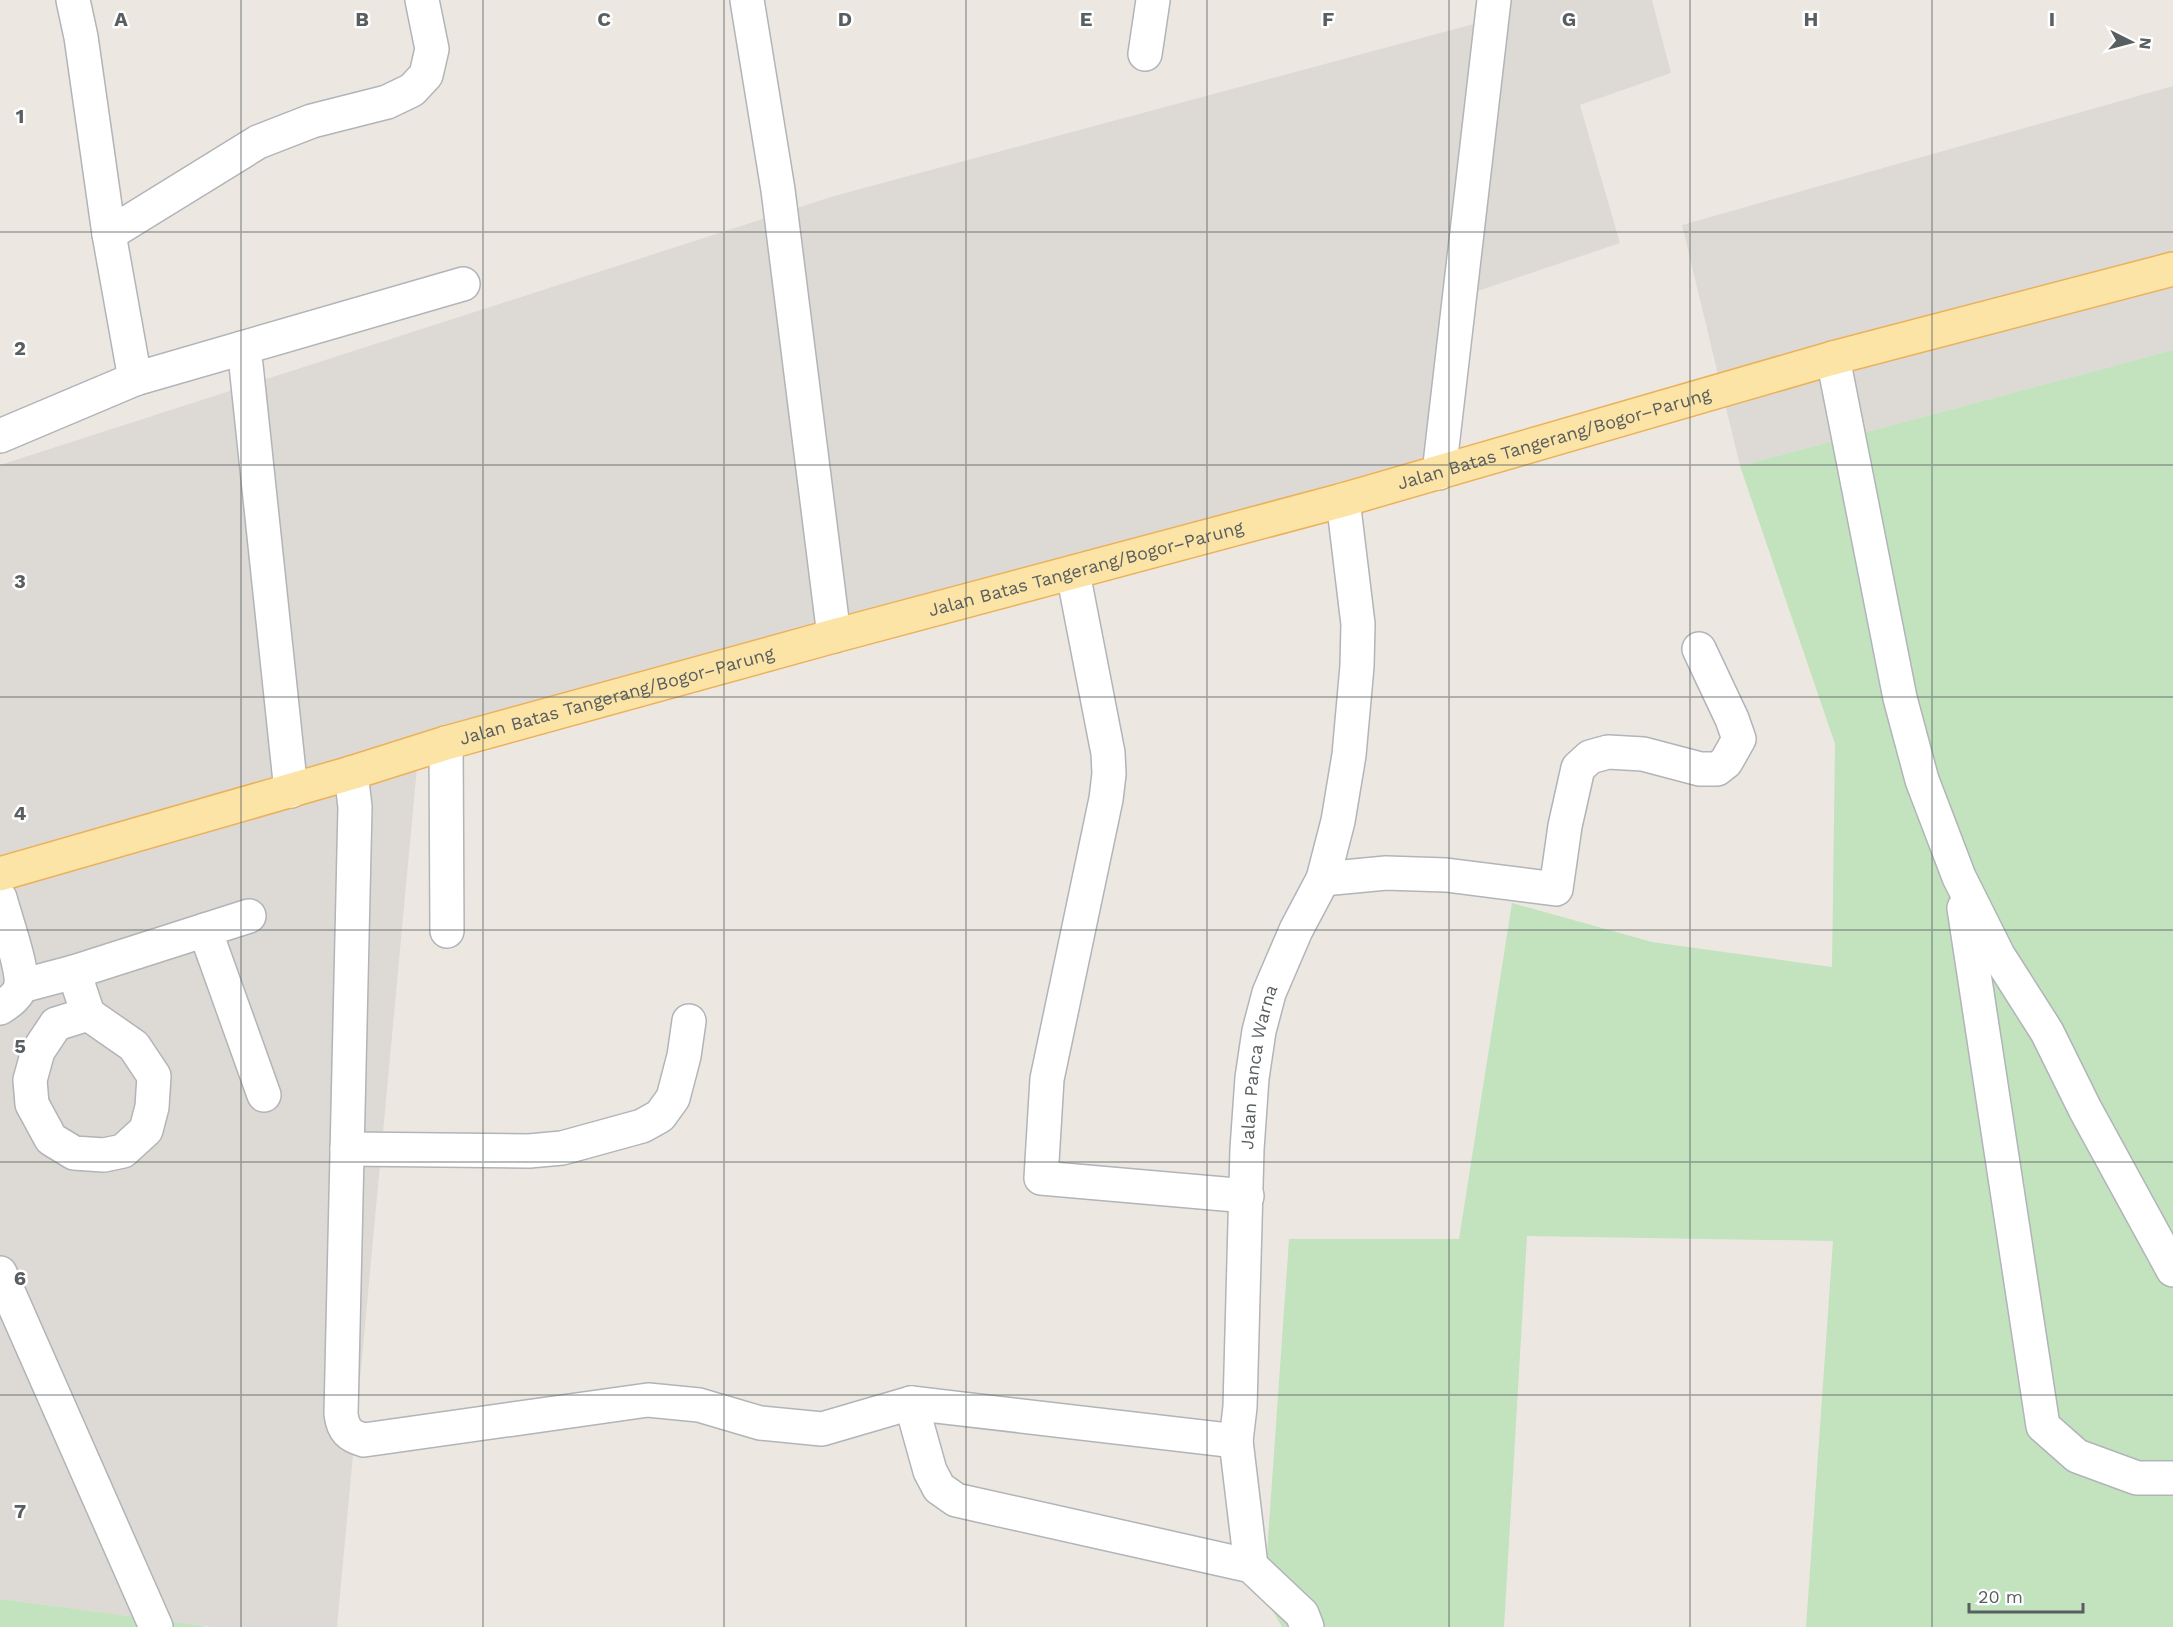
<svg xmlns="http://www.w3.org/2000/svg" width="2173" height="1627" font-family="'Work Sans',sans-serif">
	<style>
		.industrial { fill: #dddad5 }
		.green { fill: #c2e3be }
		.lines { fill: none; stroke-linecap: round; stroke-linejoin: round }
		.minor-casing { stroke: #b1b4b8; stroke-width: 36 }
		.major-casing { stroke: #ebb15a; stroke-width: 36 }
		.minor { stroke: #fff; stroke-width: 33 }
		.major { stroke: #fbe4a6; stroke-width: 33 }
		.grid { fill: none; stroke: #595e61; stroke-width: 1.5; stroke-opacity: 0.55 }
		.labels { text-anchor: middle; stroke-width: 5; stroke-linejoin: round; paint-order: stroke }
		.street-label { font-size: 18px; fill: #595e61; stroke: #fff }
		.grid-label { font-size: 20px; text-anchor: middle; font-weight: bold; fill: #595e61; stroke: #fff; stroke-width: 5; stroke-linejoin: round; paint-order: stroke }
	</style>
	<rect width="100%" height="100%" fill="#ece8e1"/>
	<g class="industrial">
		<path d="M 1495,0 L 1652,0 L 1671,73 L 1580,105 L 1620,243 L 1472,293 L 1458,448 L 419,746 L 337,1627 L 211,1627 L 0,1599 L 0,465 L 834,196 L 1496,18 Z"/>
		<path d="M 2173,86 L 2173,350 L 1740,466 L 1682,225 Z"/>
	</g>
	<g class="green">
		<path d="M 2173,350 L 2173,1627 L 1806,1627 L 1833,1241 L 1527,1236 L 1504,1627 L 1282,1627 L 1264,1596 L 1289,1239 L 1459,1239 L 1512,903 L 1652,942 L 1832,967 L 1835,744 L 1740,466 Z"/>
		<path d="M 0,1599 L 204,1626 L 204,1627 L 0,1627 Z"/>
	</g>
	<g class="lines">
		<g class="minor-casing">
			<g id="minor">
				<path d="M 73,0 L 81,37 L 109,234 L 135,379"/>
				<path d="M 747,0 L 778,190 L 834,636"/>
				<path d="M 1145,54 L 1153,0"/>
				<path d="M 109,234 L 258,142 L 312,121 L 387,102 L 412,90 L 426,75 L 432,49 L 422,0"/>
				<path d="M 242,348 L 246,365 L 291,791"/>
				<path d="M 1833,358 L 1900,698 L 1922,780 L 1959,877 L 1998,955 L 2047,1032 L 2085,1109 L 2173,1270"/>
				<path d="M 0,436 L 135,379 L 463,284"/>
				<path d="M 1439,473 L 1494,0"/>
				<path d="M 1073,573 L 1108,753 L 1109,774 L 1106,799 L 1047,1079 L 1041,1178 L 1247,1196"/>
				<path d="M 446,743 L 447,931"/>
				<path d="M 351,773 L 355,807 L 341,1414 C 343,1430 349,1436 364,1440 L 648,1400 L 699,1405 L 760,1423 L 822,1429 L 911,1403 L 1236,1441"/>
				<path d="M 1323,879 L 1386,873 L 1446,875 L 1556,889 L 1565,826 L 1578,768 L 1590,757 L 1608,752 L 1643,754 L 1700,769 L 1717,769 L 1726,762 L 1739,739 L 1732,719 L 1699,649"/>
				<path d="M 0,898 C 5,917 23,968 21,984 C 20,995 8,1003 0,1008"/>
				<path d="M 1964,908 L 2043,1426 L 2077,1456 L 2137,1478 L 2173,1478"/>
				<path d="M 205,930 L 264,1095"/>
				<path d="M 74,972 L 88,1014 L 134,1046 L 154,1076 L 152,1107 L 146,1130 L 123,1151 L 104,1155 L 74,1153 L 51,1139 L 32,1104 L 30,1080 L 38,1051 L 56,1024 L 88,1014"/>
				<path d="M 21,986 L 74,972 L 249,916"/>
				<path d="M 347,1149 L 529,1151 L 562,1148 L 642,1126 L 660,1116 L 673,1098 L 684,1056 L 689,1021"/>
				<path d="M 0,1273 L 156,1627"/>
				<path d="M 911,1403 L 930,1471 L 939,1488 L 956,1500 L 1251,1566"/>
				<path id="s1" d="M 1307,1627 L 1302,1614 L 1251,1566 L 1236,1441 L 1240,1407 L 1247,1149 L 1252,1078 L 1259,1031 L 1269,993 L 1296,930 L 1323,879 L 1338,821 L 1349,755 L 1357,666 L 1358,624 L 1343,500"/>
			</g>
		</g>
		<g class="major-casing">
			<g id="major">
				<path id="s2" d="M 0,874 L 351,773 L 446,743 L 834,636 L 1343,500 L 1833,358 L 2173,269"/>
			</g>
		</g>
		<use href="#minor" class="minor"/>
		<use href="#major" class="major"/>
	</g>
	<path class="grid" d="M 241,0 L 241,1627M 483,0 L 483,1627M 724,0 L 724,1627M 966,0 L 966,1627M 1207,0 L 1207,1627M 1449,0 L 1449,1627M 1690,0 L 1690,1627M 1932,0 L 1932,1627M 0,232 L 2173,232M 0,465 L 2173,465M 0,697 L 2173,697M 0,930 L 2173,930M 0,1162 L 2173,1162M 0,1395 L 2173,1395"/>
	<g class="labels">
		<g class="street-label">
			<text dy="6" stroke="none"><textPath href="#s2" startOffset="1614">Jalan Batas Tangerang/Bogor–Parung</textPath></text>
			<text dy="6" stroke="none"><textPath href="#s2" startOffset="1128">Jalan Batas Tangerang/Bogor–Parung</textPath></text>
			<text dy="6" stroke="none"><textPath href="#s2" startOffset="642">Jalan Batas Tangerang/Bogor–Parung</textPath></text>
			<text dy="6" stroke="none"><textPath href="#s1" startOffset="585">Jalan Panca Warna</textPath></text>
		</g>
	</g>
	<g class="grid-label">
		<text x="121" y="26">A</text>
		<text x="362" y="26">B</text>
		<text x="604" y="26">C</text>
		<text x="845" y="26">D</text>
		<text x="1086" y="26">E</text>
		<text x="1328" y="26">F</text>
		<text x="1569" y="26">G</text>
		<text x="1811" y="26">H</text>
		<text x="2052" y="26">I</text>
		<text x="20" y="123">1</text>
		<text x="20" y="355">2</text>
		<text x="20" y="588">3</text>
		<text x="20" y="820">4</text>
		<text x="20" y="1053">5</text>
		<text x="20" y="1285">6</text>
		<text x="20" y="1518">7</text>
	</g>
	<g transform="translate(2131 42) rotate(96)" stroke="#ffffff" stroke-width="4.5" paint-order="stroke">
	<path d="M0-4.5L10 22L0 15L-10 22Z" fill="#595e61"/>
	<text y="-9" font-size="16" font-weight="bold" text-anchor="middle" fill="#595e61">N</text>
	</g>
	<path d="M1969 1603v9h114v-9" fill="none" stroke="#595e61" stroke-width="3"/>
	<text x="1978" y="1603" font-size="18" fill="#595e61" stroke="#ffffff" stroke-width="4.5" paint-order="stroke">20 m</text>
</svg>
